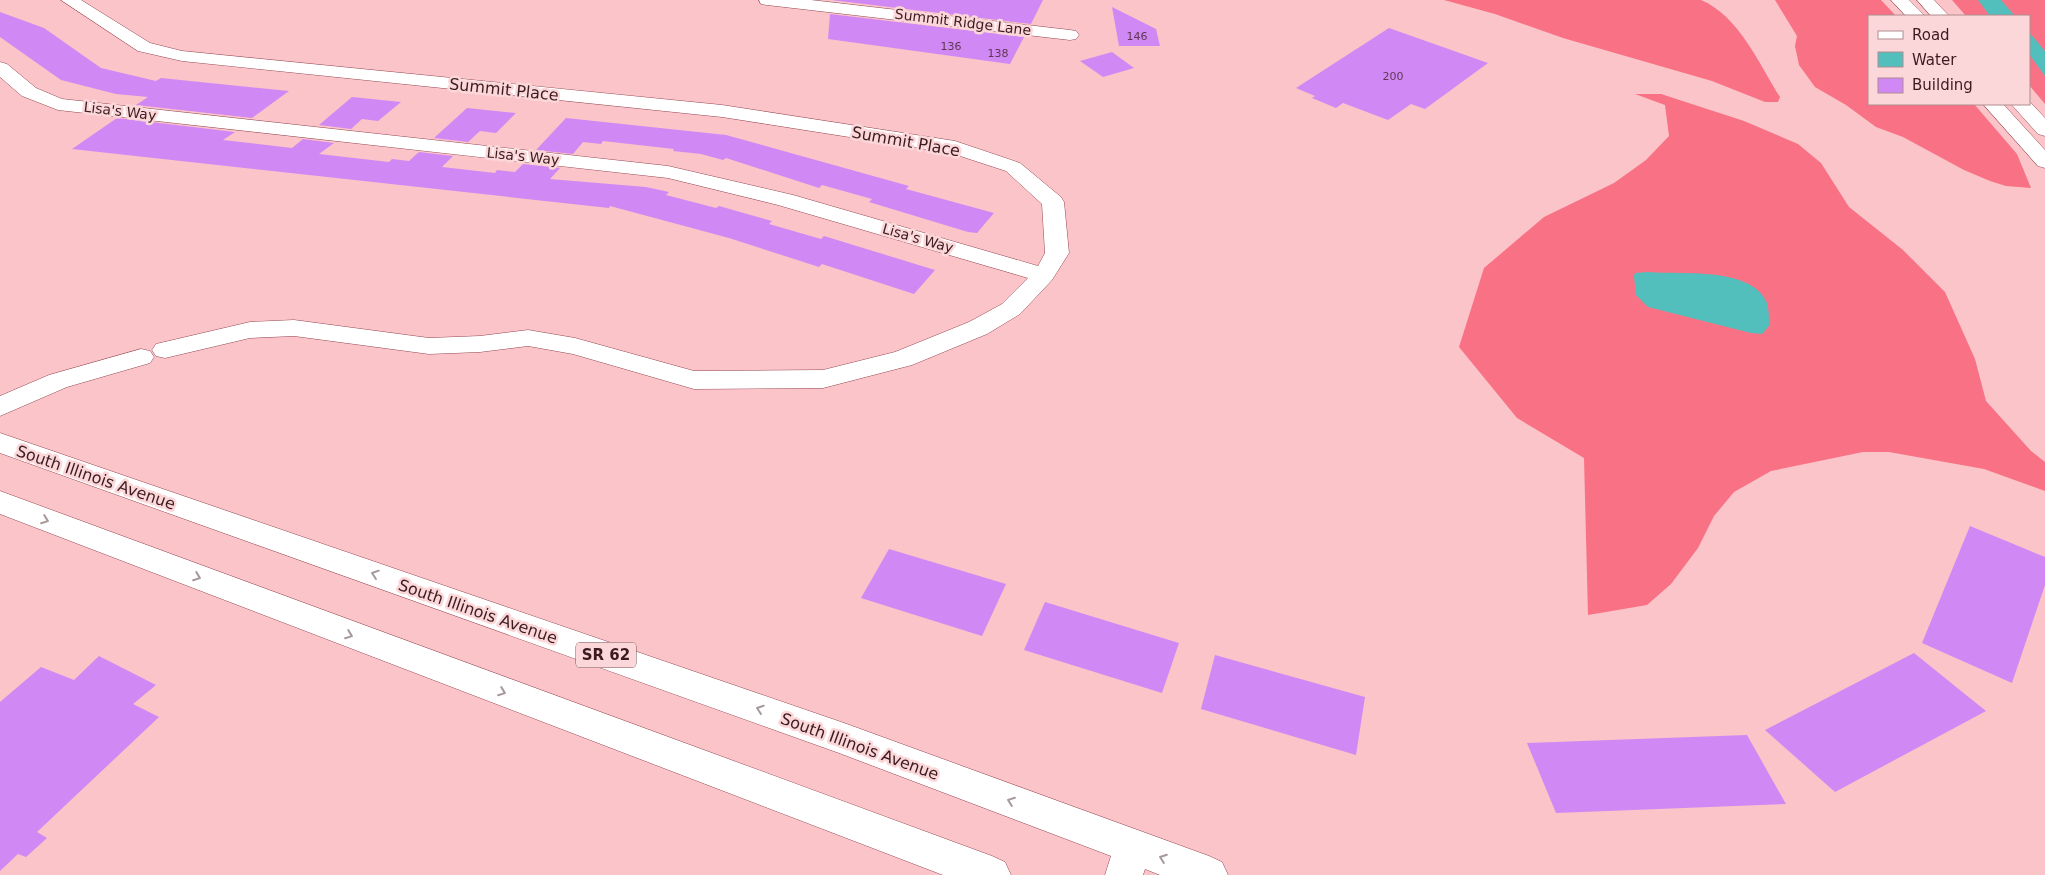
<svg xmlns="http://www.w3.org/2000/svg" width="2045" height="875" font-family="'DejaVu Sans',sans-serif">
	<style>
		.forest { fill: #f87184 }
		.water { fill: #52bfbd }
		.building { fill: #d089f4 }
		.lines { fill: none; stroke-linecap: round; stroke-linejoin: round }
		.minor-casing { stroke: #944852; stroke-width: 1 }
		.major-casing { stroke: #944852; stroke-width: 1 }
		.highway-casing { stroke: #944852; stroke-width: 1 }
		.minor { fill: #fff; fill-rule: evenodd }
		.major { fill: #fff; fill-rule: evenodd }
		.highway { fill: #fff; fill-rule: evenodd }
		.oneway { stroke: #a7989a }
		.labels { text-anchor: middle; stroke-width: 5; stroke-linejoin: round; paint-order: stroke }
		.far-number-label { font-size: 11px; fill: #613654 }
		.far-street-label { font-size: 14px; fill: #3c1b1f; stroke: #fbd7d9 }
		.shield { fill: #fbd7d9; stroke: #755357; stroke-width: 1 }
		.shield-label { font-size: 15px; font-weight: bold; fill: #3c1b1f }
		.street-label { font-size: 16px; fill: #3c1b1f; stroke: #fbd7d9 }
	</style>
	<rect width="100%" height="100%" fill="#fac4c8"/>
	<g class="forest">
		<path d="M 1444,0 L 1701,0 C 1739,16 1759,64 1780,97 L 1778,102 L 1765,102 L 1712,81 L 1563,38 L 1495,14 Z"/>
		<path d="M 1775,0 L 1881,0 L 1896,16 L 1869,16 L 1869,104 L 1974,104 L 2017,154 L 2031,188 L 2006,186 L 1990,181 L 1964,170 L 1903,137 L 1876,127 L 1846,105 L 1815,87 L 1799,65 L 1795,46 L 1797,36 Z"/>
		<path d="M 1952,0 L 2045,0 L 2045,104 L 2029,85 L 2029,16 L 1966,16 Z"/>
		<path d="M 1635,94 L 1661,94 L 1744,121 L 1798,144 L 1821,163 L 1849,207 L 1903,250 L 1945,292 L 1975,359 L 1986,401 L 2031,451 L 2045,462 L 2045,491 L 1984,469 L 1889,452 L 1863,452 L 1771,471 L 1734,492 L 1714,516 L 1698,548 L 1671,584 L 1647,605 L 1588,615 L 1584,458 L 1517,418 L 1459,347 L 1484,268 L 1544,217 L 1614,183 L 1646,160 L 1669,136 L 1665,105 Z"/>
	</g>
	<g class="water">
		<path d="M 1978,0 L 2001,0 L 2015,16 L 1990,16 Z"/>
		<path d="M 2029,32 L 2045,51 L 2045,76 L 2029,54 Z"/>
		<path d="M 1648,272 C 1680,275 1752,266 1767,303 C 1769,310 1769,318 1769,326 L 1762,334 L 1751,333 L 1648,307 L 1636,295 L 1634,276 L 1635,273 Z"/>
	</g>
	<g class="building">
		<path d="M 831,0 L 1043,0 L 1031,24 Z"/>
		<path d="M 1112,7 L 1156,29 L 1160,46 L 1119,46 Z"/>
		<path d="M 0,12 L 44,28 L 101,68 L 156,81 L 161,78 L 289,91 L 252,118 L 136,105 L 148,97 L 116,94 L 61,80 L 0,37 Z"/>
		<path d="M 830,14 L 1024,37 L 1010,64 L 828,39 Z"/>
		<path d="M 1389,28 L 1488,63 L 1425,109 L 1411,104 L 1388,120 L 1343,103 L 1336,108 L 1312,98 L 1315,96 L 1296,88 Z"/>
		<path d="M 1112,52 L 1134,68 L 1103,77 L 1080,61 Z"/>
		<path d="M 352,97 L 401,102 L 378,121 L 362,119 L 351,129 L 319,125 Z"/>
		<path d="M 467,108 L 516,113 L 496,133 L 480,131 L 468,142 L 434,138 Z"/>
		<path d="M 117,118 L 235,132 L 223,140 L 292,148 L 303,139 L 334,143 L 319,154 L 389,162 L 392,159 L 409,161 L 419,152 L 453,156 L 442,167 L 495,173 L 497,170 L 515,172 L 523,164 L 560,168 L 550,179 L 646,187 L 669,192 L 666,195 L 716,208 L 719,206 L 772,221 L 769,224 L 821,239 L 824,236 L 935,270 L 914,294 L 822,264 L 819,267 L 729,238 L 610,206 L 609,208 L 72,149 Z"/>
		<path d="M 566,118 L 726,135 L 909,186 L 906,189 L 994,213 L 977,233 L 968,232 L 869,202 L 872,199 L 822,185 L 819,188 L 726,158 L 723,160 L 701,154 L 673,151 L 674,149 L 603,141 L 601,144 L 583,142 L 573,154 L 536,150 Z"/>
		<path d="M 1970,526 L 2045,557 L 2045,585 L 2012,683 L 1922,643 Z"/>
		<path d="M 889,549 L 1006,584 L 982,636 L 861,598 Z"/>
		<path d="M 1045,602 L 1179,643 L 1162,693 L 1024,650 Z"/>
		<path d="M 1914,653 L 1986,711 L 1835,792 L 1765,730 Z"/>
		<path d="M 1215,655 L 1365,697 L 1356,755 L 1201,709 Z"/>
		<path d="M 99,656 L 156,685 L 133,704 L 159,717 L 37,832 L 47,838 L 26,857 L 18,854 L 0,871 L 0,702 L 41,667 L 74,680 Z"/>
		<path d="M 1747,735 L 1786,804 L 1556,813 L 1527,743 Z"/>
	</g>
	<g class="lines">
		<g class="minor-casing">
			<g id="minor">
				<path d="M 61,0 L 81,0 L 150,43 L 182,51 L 722,105 L 955,141 L 1020,163 L 1061,197 L 1064,202 L 1069,253 L 1052,280 L 1020,314 L 987,334 L 912,365 L 823,388 L 694,389 L 573,354 L 528,346 L 480,352 L 429,354 L 294,336 L 250,338 L 165,358 L 156,356 L 152,350 L 156,344 L 250,322 L 294,320 L 429,338 L 480,336 L 528,330 L 575,338 L 694,371 L 823,370 L 895,352 L 969,322 L 1002,304 L 1028,278 L 778,205 L 668,178 L 58,110 L 22,96 L 0,77 L 0,62 L 7,64 L 36,88 L 62,99 L 668,166 L 793,195 L 1038,266 L 1045,253 L 1042,204 L 1006,171 L 951,153 L 722,117 L 182,61 L 138,51 Z"/>
				<path d="M 759,0 L 811,0 L 1070,30 L 1076,31 L 1079,35 L 1076,39 L 1070,40 L 767,5 L 761,4 Z"/>
				<path d="M 1917,0 L 1934,0 L 1949,16 L 1931,16 Z"/>
				<path d="M 2029,101 L 2045,118 L 2045,136 L 2038,134 L 2011,104 L 2029,104 Z"/>
				<path d="M 141,349 L 150,351 L 154,357 L 150,363 L 67,387 L 0,416 L 0,396 L 49,375 Z"/>
			</g>
		</g>
		<g class="major-casing">
			<g id="major">
				<path d="M 1891,0 L 1909,0 L 1925,16 L 1906,16 Z"/>
				<path d="M 1983,104 L 2003,104 L 2045,150 L 2045,168 L 2038,166 Z"/>
			</g>
		</g>
		<g class="highway-casing">
			<g id="highway">
				<path d="M 0,433 L 844,723 L 1209,856 L 1222,862 L 1228,875 L 1160,875 L 1145,869 L 1143,875 L 1105,875 L 1111,856 L 839,753 L 0,453 Z"/>
				<path d="M 0,491 L 992,856 L 1005,862 L 1011,875 L 943,875 L 0,514 Z"/>
			</g>
		</g>
		<use href="#minor" class="minor"/>
		<use href="#major" class="major"/>
		<use href="#highway" class="highway"/>
	</g>
	<defs><path id="oneway-chevron" d="M-2-3.5L2.5 0L-2 3.5" fill="none" stroke-width="1.6" stroke-linecap="round" stroke-linejoin="round" transform="scale(1.25)"/></defs>
	<g class="oneway">
		<use href="#oneway-chevron" transform="translate(45 520) rotate(21)"/>
		<use href="#oneway-chevron" transform="translate(375 574) rotate(-161)"/>
		<use href="#oneway-chevron" transform="translate(197 577) rotate(21)"/>
		<use href="#oneway-chevron" transform="translate(349 635) rotate(21)"/>
		<use href="#oneway-chevron" transform="translate(502 692) rotate(21)"/>
		<use href="#oneway-chevron" transform="translate(760 709) rotate(-161)"/>
		<use href="#oneway-chevron" transform="translate(1011 801) rotate(-159)"/>
		<use href="#oneway-chevron" transform="translate(1163 858) rotate(-160)"/>
	</g>
	<g class="labels">
		<g class="far-number-label">
			<text x="1137" y="40">146</text>
			<text x="951" y="50">136</text>
			<text x="998" y="57">138</text>
			<text x="1393" y="80">200</text>
		</g>
		<g class="far-street-label">
			<text transform="translate(963 22) rotate(7)" y="5">Summit Ridge Lane</text>
			<text transform="translate(120 111) rotate(7)" y="5">Lisa's Way</text>
			<text transform="translate(523 156) rotate(6)" y="5">Lisa's Way</text>
			<text transform="translate(918 238) rotate(16)" y="5">Lisa's Way</text>
		</g>
		<rect class="shield" x="576" y="642.5" width="60" height="25" rx="4"/>
		<g class="shield-label">
			<text x="606" y="660">SR 62</text>
		</g>
		<g class="street-label">
			<text transform="translate(504 89) rotate(6)" y="6">Summit Place</text>
			<text transform="translate(906 141) rotate(10)" y="6">Summit Place</text>
			<text transform="translate(96 477) rotate(19)" y="6">South Illinois Avenue</text>
			<text transform="translate(478 611) rotate(19)" y="6">South Illinois Avenue</text>
			<text transform="translate(860 746) rotate(20)" y="6">South Illinois Avenue</text>
		</g>
	</g>
	<rect x="1868" y="15" width="162" height="90" fill="#fbd7d9" stroke="#af8c8f"/>
	<rect x="1878" y="31" width="25" height="8" fill="#ffffff" stroke="#af8c8f"/>
	<text x="1912" y="40" font-size="15" fill="#3c1b1f">Road</text>
	<rect x="1878" y="52" width="25" height="15" fill="#52bfbd" stroke="#af8c8f"/>
	<text x="1912" y="65" font-size="15" fill="#3c1b1f">Water</text>
	<rect x="1878" y="78" width="25" height="15" fill="#d089f4" stroke="#af8c8f"/>
	<text x="1912" y="90" font-size="15" fill="#3c1b1f">Building</text>
</svg>
